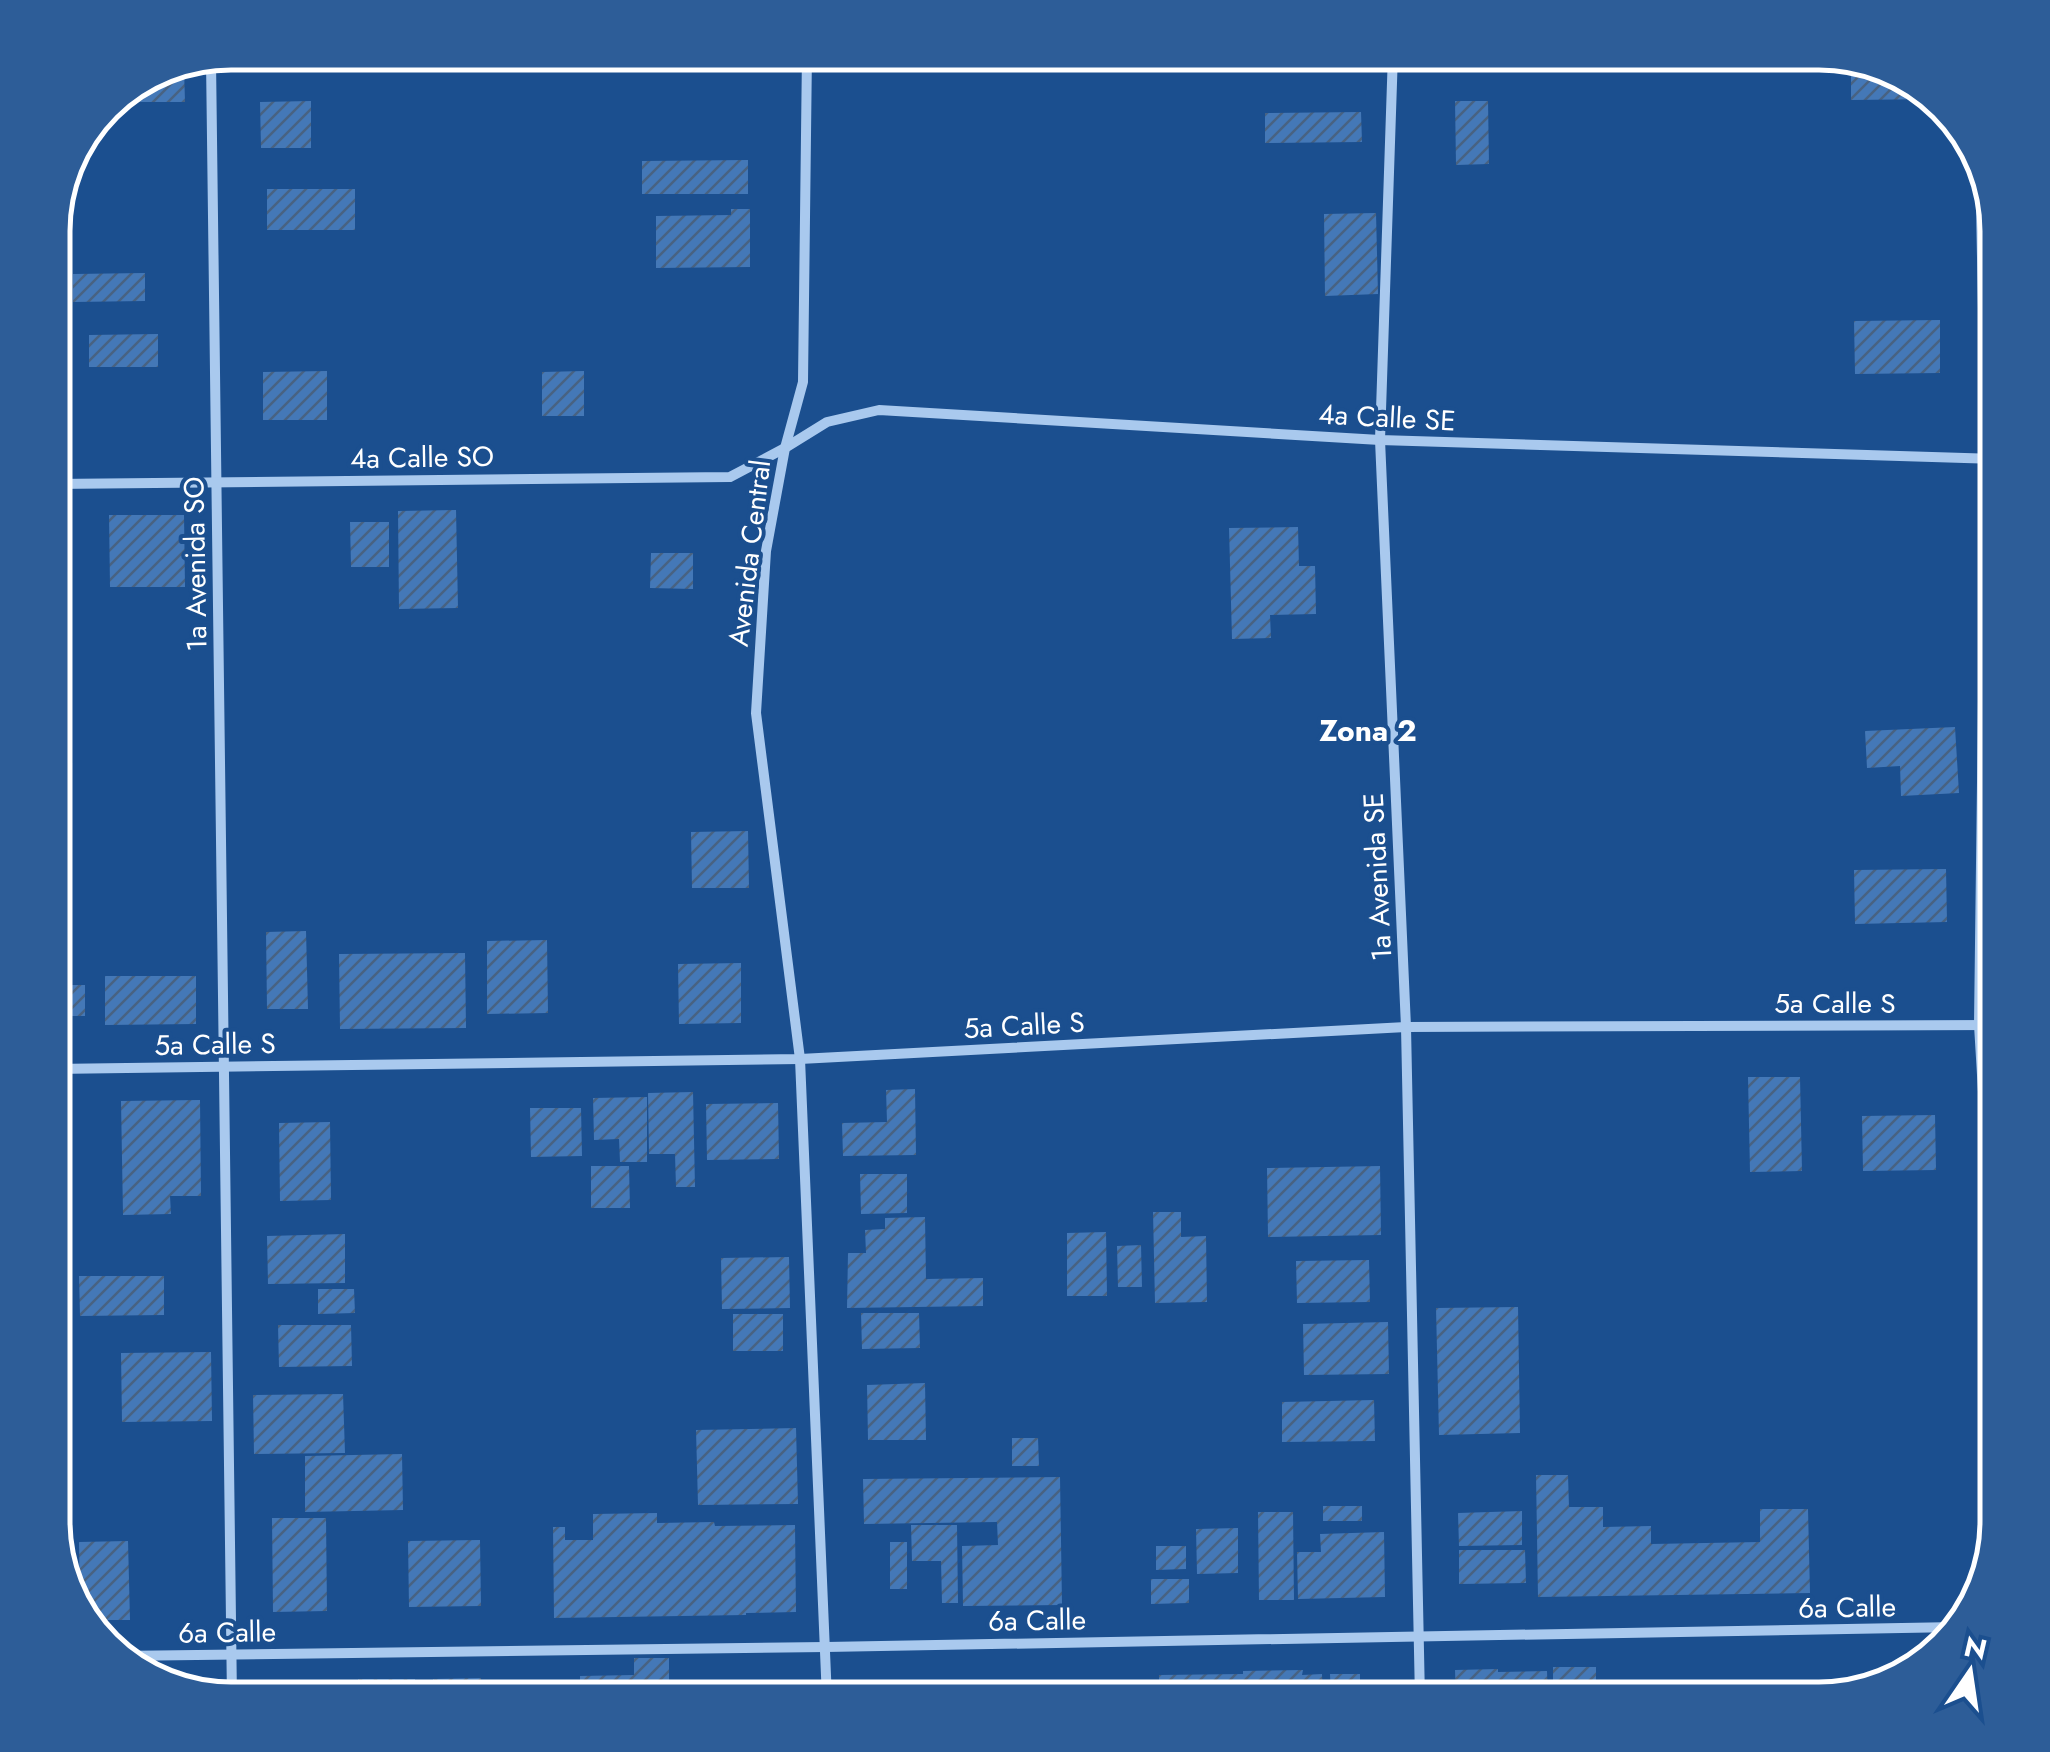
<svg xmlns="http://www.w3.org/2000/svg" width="2050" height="1752" font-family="Jost,sans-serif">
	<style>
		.building { fill: url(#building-hatch) }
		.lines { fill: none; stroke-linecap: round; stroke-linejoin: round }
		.street { stroke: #a9c9ee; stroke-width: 10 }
		.labels { text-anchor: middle; stroke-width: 8; stroke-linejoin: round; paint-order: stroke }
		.street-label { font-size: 28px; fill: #fff; stroke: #1b4f8f }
		.neighbourhood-label { font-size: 30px; font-weight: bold; fill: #fff; stroke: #1b4f8f }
		.rim { fill: none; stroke: #fff; stroke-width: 5 }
	</style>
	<defs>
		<pattern id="building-hatch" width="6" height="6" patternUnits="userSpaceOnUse" patternTransform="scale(2.5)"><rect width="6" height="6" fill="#4478b7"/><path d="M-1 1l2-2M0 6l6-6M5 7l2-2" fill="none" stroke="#486282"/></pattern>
	</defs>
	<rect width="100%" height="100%" fill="#1b4f8f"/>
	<g class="building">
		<path d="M 1851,64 L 1937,97 L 1938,99 L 1851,100 Z"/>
		<path d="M 184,70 L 185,102 L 109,102 L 113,97 Z"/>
		<path d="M 311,101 L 311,148 L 261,148 L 260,102 Z"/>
		<path d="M 1455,101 L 1488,101 L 1489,164 L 1456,165 Z"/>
		<path d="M 1361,112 L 1362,142 L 1265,143 L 1265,113 Z"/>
		<path d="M 748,160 L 748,194 L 642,194 L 642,161 Z"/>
		<rect x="267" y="189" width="88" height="41"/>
		<path d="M 731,209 L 750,209 L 750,267 L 656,268 L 656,216 L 731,215 Z"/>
		<path d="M 1376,213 L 1378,294 L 1325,296 L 1324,214 Z"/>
		<path d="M 145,273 L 145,301 L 73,302 L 73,274 Z"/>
		<path d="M 1940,320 L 1940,373 L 1855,374 L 1854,321 Z"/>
		<path d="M 158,334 L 158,367 L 89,367 L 89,335 Z"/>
		<path d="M 327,371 L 327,420 L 263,420 L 263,372 Z"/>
		<path d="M 584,371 L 584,416 L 542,416 L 542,372 Z"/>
		<path d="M 456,510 L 458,608 L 399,609 L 398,511 Z"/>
		<path d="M 109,515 L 184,515 L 185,587 L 110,587 Z"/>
		<path d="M 350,522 L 389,522 L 389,567 L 351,567 Z"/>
		<path d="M 1298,527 L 1299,566 L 1315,566 L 1316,614 L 1270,615 L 1271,638 L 1232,639 L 1229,528 Z"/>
		<path d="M 651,553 L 693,553 L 693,589 L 650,588 Z"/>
		<path d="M 1955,727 L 1959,793 L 1901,796 L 1900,766 L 1867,768 L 1865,731 Z"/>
		<path d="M 748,831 L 749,888 L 692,888 L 691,832 Z"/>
		<path d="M 1946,869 L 1947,922 L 1855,924 L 1854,870 Z"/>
		<path d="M 306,931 L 308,1009 L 267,1009 L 266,932 Z"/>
		<path d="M 547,940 L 548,1013 L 487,1014 L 487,941 Z"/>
		<path d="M 465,953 L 466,1028 L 340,1029 L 339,954 Z"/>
		<path d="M 741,963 L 741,1023 L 679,1024 L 678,964 Z"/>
		<path d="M 105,976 L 196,976 L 196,1024 L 105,1025 Z"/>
		<rect x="53" y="985" width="32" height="31"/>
		<path d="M 1748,1077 L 1800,1077 L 1802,1171 L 1750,1172 Z"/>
		<path d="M 915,1089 L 916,1155 L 843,1156 L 842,1123 L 887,1122 L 886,1090 Z"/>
		<path d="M 693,1092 L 695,1187 L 676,1187 L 675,1154 L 649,1154 L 648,1093 Z"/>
		<path d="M 647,1097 L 647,1162 L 620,1162 L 619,1139 L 594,1140 L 593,1098 Z"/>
		<path d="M 200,1100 L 201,1196 L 170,1196 L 171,1214 L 123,1215 L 121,1101 Z"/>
		<path d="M 778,1103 L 779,1159 L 707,1160 L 706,1104 Z"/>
		<path d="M 530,1108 L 581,1108 L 582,1156 L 531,1157 Z"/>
		<path d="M 1935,1115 L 1936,1170 L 1863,1171 L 1862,1116 Z"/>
		<path d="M 330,1122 L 331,1200 L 280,1201 L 279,1123 Z"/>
		<path d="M 591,1166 L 629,1166 L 630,1208 L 591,1208 Z"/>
		<path d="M 1380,1166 L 1381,1235 L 1268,1237 L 1267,1168 Z"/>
		<path d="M 860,1174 L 907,1174 L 907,1213 L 861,1214 Z"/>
		<path d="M 1153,1212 L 1181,1212 L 1181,1237 L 1206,1236 L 1207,1302 L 1155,1303 Z"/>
		<path d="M 925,1217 L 926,1279 L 983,1278 L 983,1306 L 847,1308 L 848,1253 L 866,1253 L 865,1230 L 885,1229 L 885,1218 Z"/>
		<path d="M 1106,1232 L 1107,1296 L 1067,1296 L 1067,1233 Z"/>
		<path d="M 345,1234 L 345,1283 L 268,1284 L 267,1236 Z"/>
		<path d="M 1141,1245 L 1142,1287 L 1118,1287 L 1117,1246 Z"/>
		<path d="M 789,1257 L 790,1308 L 722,1309 L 721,1258 Z"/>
		<path d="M 1369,1260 L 1370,1302 L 1297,1303 L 1296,1261 Z"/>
		<path d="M 79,1276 L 164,1276 L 164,1315 L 80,1316 Z"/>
		<path d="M 318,1289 L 354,1289 L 355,1313 L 318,1314 Z"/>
		<path d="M 1518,1307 L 1520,1433 L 1439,1435 L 1436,1308 Z"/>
		<path d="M 861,1313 L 919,1313 L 920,1348 L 862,1349 Z"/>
		<rect x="733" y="1314" width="50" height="37"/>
		<path d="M 1388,1322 L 1389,1374 L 1304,1375 L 1303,1324 Z"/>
		<path d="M 278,1325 L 351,1325 L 352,1366 L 279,1367 Z"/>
		<path d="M 211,1352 L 212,1421 L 122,1422 L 121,1353 Z"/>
		<path d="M 925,1383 L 926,1440 L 868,1440 L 867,1385 Z"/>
		<path d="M 343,1394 L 345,1453 L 254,1454 L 253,1395 Z"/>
		<path d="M 1374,1400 L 1375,1441 L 1282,1442 L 1282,1402 Z"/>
		<path d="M 796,1428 L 798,1504 L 698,1505 L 696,1430 Z"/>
		<path d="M 1012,1438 L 1038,1438 L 1039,1466 L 1012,1466 Z"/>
		<path d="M 402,1454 L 403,1510 L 305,1512 L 305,1456 Z"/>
		<path d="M 1536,1475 L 1568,1475 L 1569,1507 L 1603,1507 L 1603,1527 L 1651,1526 L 1651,1544 L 1760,1542 L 1760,1509 L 1808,1509 L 1810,1593 L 1538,1597 Z"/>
		<path d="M 1060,1477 L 1062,1605 L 963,1606 L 962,1546 L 998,1545 L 997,1522 L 864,1524 L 863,1479 Z"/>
		<rect x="1323" y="1506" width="39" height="15"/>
		<path d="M 1522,1511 L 1522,1545 L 1459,1546 L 1458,1513 Z"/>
		<path d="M 1258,1512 L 1293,1512 L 1294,1600 L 1259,1600 Z"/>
		<path d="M 657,1513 L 657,1523 L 714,1522 L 715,1526 L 795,1525 L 796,1612 L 746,1613 L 746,1615 L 554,1618 L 553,1527 L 565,1527 L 565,1540 L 593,1540 L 593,1514 Z"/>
		<path d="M 272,1518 L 326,1518 L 327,1611 L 273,1612 Z"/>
		<path d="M 911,1525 L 957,1525 L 958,1603 L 942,1603 L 941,1561 L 912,1561 Z"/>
		<path d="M 1238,1528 L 1238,1573 L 1197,1574 L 1196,1529 Z"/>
		<path d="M 1384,1532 L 1385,1597 L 1298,1599 L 1297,1552 L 1321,1552 L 1320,1534 Z"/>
		<path d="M 480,1540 L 481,1606 L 409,1607 L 408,1541 Z"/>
		<path d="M 128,1541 L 130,1620 L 87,1620 L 80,1612 L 79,1542 Z"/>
		<rect x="890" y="1542" width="17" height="47"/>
		<path d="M 1156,1546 L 1186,1546 L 1186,1569 L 1156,1570 Z"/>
		<path d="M 1459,1550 L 1525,1550 L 1526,1583 L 1459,1584 Z"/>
		<path d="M 1151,1579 L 1189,1579 L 1189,1603 L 1151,1604 Z"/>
		<path d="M 634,1658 L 669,1658 L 669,1699 L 580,1699 L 580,1676 L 634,1675 Z"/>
		<rect x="1553" y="1667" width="43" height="32"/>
		<path d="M 1498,1669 L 1498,1672 L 1547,1671 L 1548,1699 L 1456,1699 L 1455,1670 Z"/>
		<path d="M 1303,1670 L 1302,1675 L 1322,1674 L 1323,1699 L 1159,1699 L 1159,1675 L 1243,1674 L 1243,1671 Z"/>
		<path d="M 1330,1674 L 1360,1674 L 1360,1699 L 1331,1699 Z"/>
		<path d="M 481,1678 L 481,1699 L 433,1699 L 433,1679 Z"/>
		<path d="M 358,1679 L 415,1679 L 415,1699 L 272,1699 L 272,1687 L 359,1687 Z"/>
		<path d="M 1668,1681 L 1668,1699 L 1627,1699 L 1626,1682 Z"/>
		<path d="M 1001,1682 L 1001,1699 L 971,1699 L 971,1683 Z"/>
		<path d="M 932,1684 L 932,1699 L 873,1699 L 873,1685 Z"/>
	</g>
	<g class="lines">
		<g class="street">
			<path d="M 807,53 L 803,382 L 785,448 L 766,551 L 756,713 L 800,1059 L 827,1699"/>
			<path d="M 1393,53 L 1380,440 L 1406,1027 L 1420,1699"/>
			<path d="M 211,60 L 232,1699"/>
			<path d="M 1980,157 L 1986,459 L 1979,1025 L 1997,1325"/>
			<path d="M 53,484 L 730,477 L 785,448 L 827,422 L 879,410 L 1380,440 L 1997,459"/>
			<path d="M 53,1069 L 800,1059 L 1406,1027 L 1997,1025"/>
			<path d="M 117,1656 L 826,1647 L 1957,1627"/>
		</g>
	</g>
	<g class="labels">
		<g class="street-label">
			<text transform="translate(1387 417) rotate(3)" y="10">4a Calle SE</text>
			<text transform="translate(422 457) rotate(-1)" y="10">4a Calle SO</text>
			<text transform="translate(749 553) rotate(-83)" y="10">Avenida Central</text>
			<text transform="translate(195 564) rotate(-91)" y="10">1a Avenida SO</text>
			<text transform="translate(1377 877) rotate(-93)" y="10">1a Avenida SE</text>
			<text x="1835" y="1013">5a Calle S</text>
			<text transform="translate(1024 1025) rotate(-3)" y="10">5a Calle S</text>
			<text transform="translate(215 1044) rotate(-1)" y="10">5a Calle S</text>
			<text transform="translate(1847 1607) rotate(-1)" y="10">6a Calle</text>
			<text transform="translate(1037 1620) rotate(-1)" y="10">6a Calle</text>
			<text transform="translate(227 1632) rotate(-1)" y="10">6a Calle</text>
		</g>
		<g class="neighbourhood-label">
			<text x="1368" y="741">Zona 2</text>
		</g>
	</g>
	<path d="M0 0H2050V1752H0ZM231 70H1819A161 161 0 0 1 1980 231V1521A161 161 0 0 1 1819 1682H231A161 161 0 0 1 70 1521V231A161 161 0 0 1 231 70Z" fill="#2d5d98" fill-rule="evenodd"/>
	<path class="rim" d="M231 70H1819A161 161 0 0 1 1980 231V1521A161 161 0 0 1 1819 1682H231A161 161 0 0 1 70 1521V231A161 161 0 0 1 231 70Z"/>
	<g transform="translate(1970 1672) rotate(13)" stroke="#1b4f8f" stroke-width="8" paint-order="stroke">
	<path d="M0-8L18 38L0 25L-18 38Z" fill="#ffffff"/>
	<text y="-15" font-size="28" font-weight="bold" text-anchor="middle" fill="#ffffff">N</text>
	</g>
</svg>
